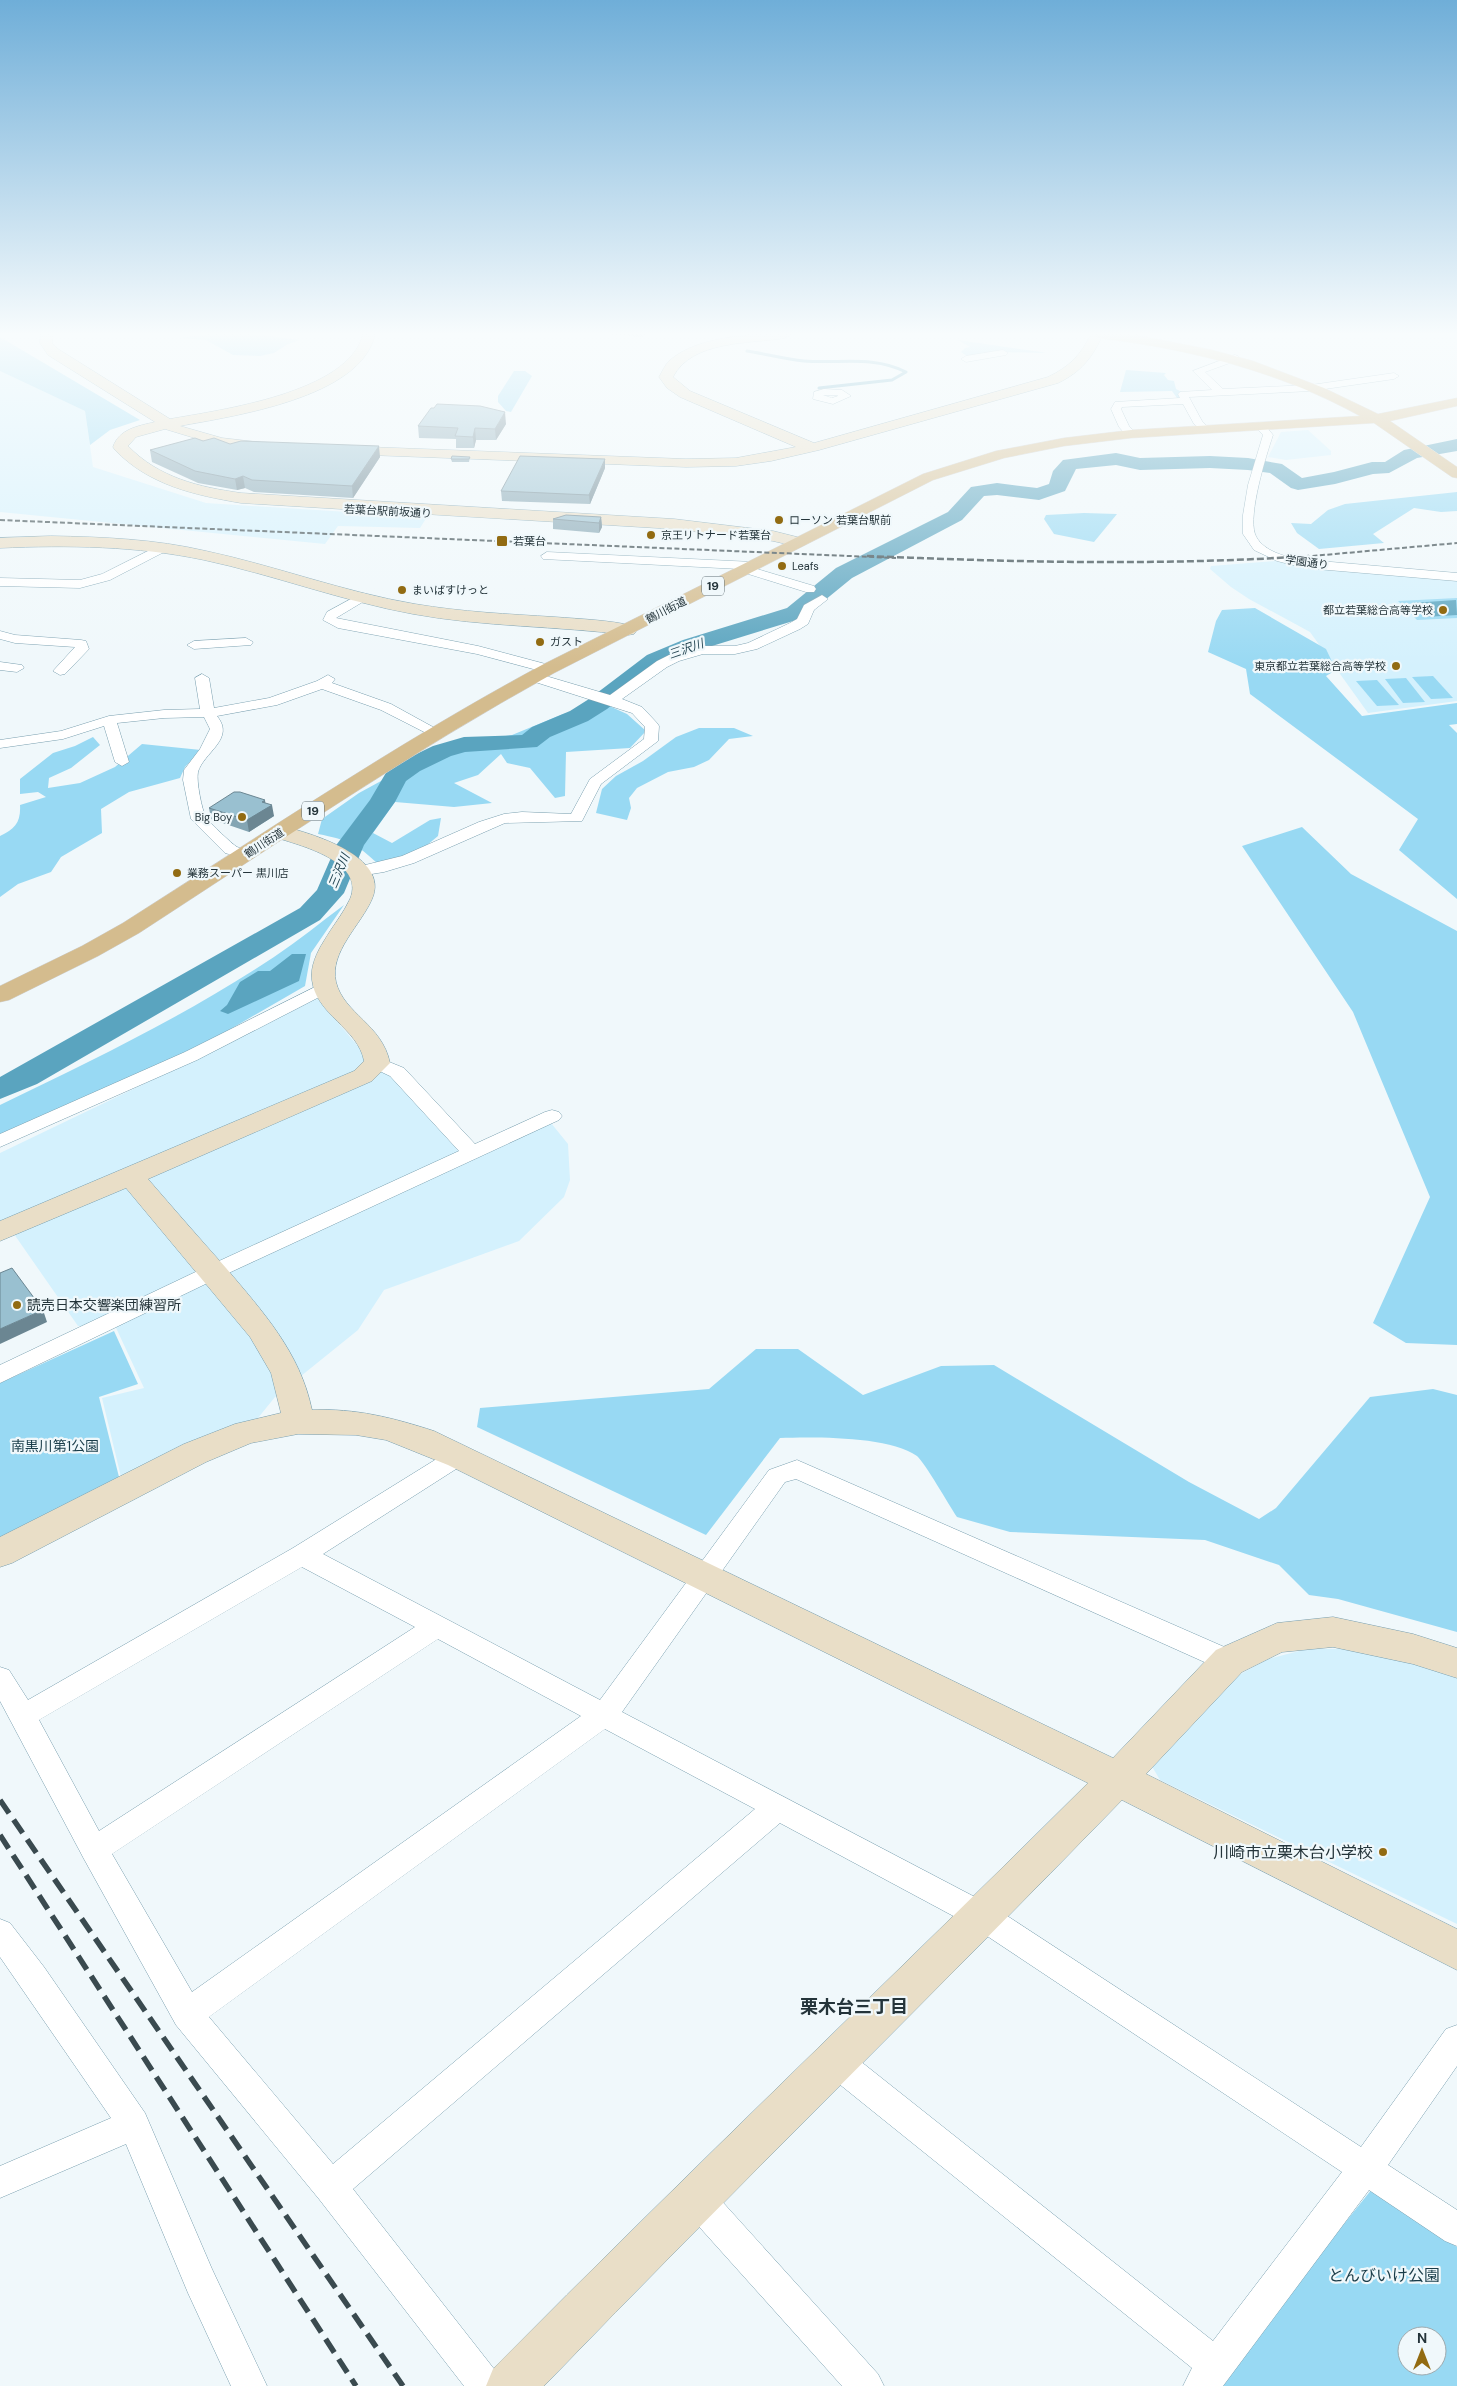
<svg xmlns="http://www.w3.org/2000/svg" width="1457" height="2386" font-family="'DM Sans','Noto Sans JP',sans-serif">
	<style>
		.built { fill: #d4f1fd }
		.green { fill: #98d9f3; fill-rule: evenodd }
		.water { fill: #5aa4bf }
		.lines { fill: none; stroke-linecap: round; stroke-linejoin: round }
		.stream { stroke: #5aa4bf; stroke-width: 3 }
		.river { fill: #5aa4bf; fill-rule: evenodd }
		.street-casing { stroke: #799faf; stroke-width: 1 }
		.secondary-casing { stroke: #799faf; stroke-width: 1 }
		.primary-casing { stroke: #cfd2d4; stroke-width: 1 }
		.street { fill: #fff; fill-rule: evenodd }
		.secondary { fill: #e9dec7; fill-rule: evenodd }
		.primary { fill: #d4bc8e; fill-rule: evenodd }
		.rail-far2 { stroke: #3a4a4f; stroke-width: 2; stroke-dasharray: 5 2.5; stroke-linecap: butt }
		.rail-far1 { stroke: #3a4a4f; stroke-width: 2.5; stroke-dasharray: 7 3; stroke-linecap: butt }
		.rail { stroke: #3a4a4f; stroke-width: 5.5; stroke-dasharray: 16 8; stroke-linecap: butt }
		.wall { fill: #84a5b3 }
		.shaded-wall { fill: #6b8692 }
		.building { fill: #99c0d0; stroke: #6b8692 }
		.poi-dot { fill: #926b12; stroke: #f0f8fb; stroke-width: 2 }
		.labels { text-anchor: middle; stroke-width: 4.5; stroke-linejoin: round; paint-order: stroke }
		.far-street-label { font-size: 11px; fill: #24343a; stroke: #f0f8fb }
		.far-poi-label { font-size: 11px; fill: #24343a; stroke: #f0f8fb; text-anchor: start }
		.shield { fill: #f0f8fb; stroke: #616f74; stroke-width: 1 }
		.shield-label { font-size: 12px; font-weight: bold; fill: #24343a }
		.far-water-label { font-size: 12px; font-style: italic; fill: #1d3f4c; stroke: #f0f8fb }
		.poi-label { font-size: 14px; fill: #24343a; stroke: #f0f8fb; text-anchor: start }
		.park-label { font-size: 14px; fill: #193c49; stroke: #f0f8fb }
		.near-poi-label { font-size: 16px; fill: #24343a; stroke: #f0f8fb; text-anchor: end }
		.near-park-label { font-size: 16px; fill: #193c49; stroke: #f0f8fb }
		.near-neighbourhood-label { font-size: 18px; font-weight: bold; fill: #24343a; stroke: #f0f8fb }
	</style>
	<rect width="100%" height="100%" fill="#f0f8fb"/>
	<g class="built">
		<path d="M 0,371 L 85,411 L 93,467 L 206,503 L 427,517 L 420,528 L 338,526 L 325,544 L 0,512 Z"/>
		<path d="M 1308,430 L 1331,451 L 1331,455 L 1286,460 L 1268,457 L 1281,432 Z"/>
		<path d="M 1276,561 L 1295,565 L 1457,580 L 1457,701 L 1368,713 L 1310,632 L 1249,599 L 1231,587 L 1210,569 L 1211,566 Z"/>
		<path d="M 309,998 L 318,999 L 362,1051 L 393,1077 L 468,1162 L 551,1123 L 568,1144 L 570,1180 L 564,1197 L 519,1241 L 384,1290 L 358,1330 L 275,1397 L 258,1418 L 211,1433 L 180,1447 L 121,1477 L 102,1398 L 144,1388 L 111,1317 L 89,1326 L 78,1326 L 7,1224 L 0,1227 L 0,1153 L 225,1045 Z"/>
		<path d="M 1307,1649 L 1347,1649 L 1379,1653 L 1457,1678 L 1457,1924 L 1160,1780 L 1150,1763 L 1239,1675 L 1268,1659 Z"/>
	</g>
	<g class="green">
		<path d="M 210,334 L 252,334 L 300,340 L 288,344 L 274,353 L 260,356 L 233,355 L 206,340 L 180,338 Z"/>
		<path d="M 0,337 L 140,420 L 110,430 L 90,445 L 85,411 L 0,371 Z"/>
		<path d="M 958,340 L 1041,352 L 1046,353 L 1000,352 L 968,357 L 961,352 L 965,348 L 970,347 Z"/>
		<path d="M 1126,370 L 1166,373 L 1164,375 L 1168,380 L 1174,381 L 1176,389 L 1182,392 L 1179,392 L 1180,398 L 1177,398 L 1172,391 L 1120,392 Z"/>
		<path d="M 514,371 L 525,371 L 532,376 L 511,412 L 506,411 L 498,402 L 498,396 Z"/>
		<path d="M 1457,492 L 1457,511 L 1441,512 L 1414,508 L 1373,534 L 1384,543 L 1319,549 L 1297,533 L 1291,523 L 1311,524 L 1328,510 L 1345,504 Z"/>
		<path d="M 1084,513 L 1117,514 L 1094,542 L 1054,534 L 1044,519 L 1046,515 Z"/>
		<path d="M 1457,598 L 1457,618 L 1417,620 L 1398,601 Z"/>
		<path d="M 1255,608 L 1326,649 L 1336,670 L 1326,676 L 1362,716 L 1457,703 L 1457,724 L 1449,725 L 1457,733 L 1457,899 L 1399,850 L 1418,819 L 1250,694 L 1246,669 L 1208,652 L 1216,621 L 1222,610 Z"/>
		<path d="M 1433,676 L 1453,698 L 1431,699 L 1412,677 Z"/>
		<path d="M 1406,678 L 1425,702 L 1403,703 L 1385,679 Z"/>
		<path d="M 1377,680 L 1399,705 L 1377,706 L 1356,681 Z"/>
		<path d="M 607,705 L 627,714 L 646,731 L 630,748 L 566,752 L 565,796 L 555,798 L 530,768 L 507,763 L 501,754 L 478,775 L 454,783 L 492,803 L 454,807 L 395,802 L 373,833 L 392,843 L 430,820 L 441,818 L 438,836 L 420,851 L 378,864 C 356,843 348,840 318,834 L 322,819 L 359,793 L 403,769 L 428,749 L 512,735 L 563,714 Z"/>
		<path d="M 699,728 L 734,728 L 753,736 L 729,739 L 709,760 L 694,767 L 668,772 L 637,788 L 629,798 L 631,808 L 627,820 L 596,813 L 602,789 L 616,776 L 643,761 L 676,737 Z"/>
		<path d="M 93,737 L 100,745 L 71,768 L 49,778 L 48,788 L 80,783 L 115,767 L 142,744 L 201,750 L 185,767 L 180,778 L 129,792 L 101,809 L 102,833 L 61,857 L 51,872 L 18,884 L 0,897 L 0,836 C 15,829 21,822 20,805 L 46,797 L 38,792 L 20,794 L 20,779 L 53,753 L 75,746 Z"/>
		<path d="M 1302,827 L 1351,874 L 1457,931 L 1457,1345 L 1406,1343 L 1373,1323 L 1430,1197 L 1353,1012 L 1242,846 Z"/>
		<path d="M 344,905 L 311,953 L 305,986 L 208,1042 L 0,1134 L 0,1105 C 93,1060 187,1015 274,957 C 298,941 321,922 344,905 Z"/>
		<path d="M 114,1331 L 138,1384 L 99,1397 L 119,1477 L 0,1539 L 0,1383 Z"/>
		<path d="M 756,1349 L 798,1349 L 863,1395 L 941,1366 L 994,1365 L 1189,1482 L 1259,1519 L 1276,1508 L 1370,1397 L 1433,1389 L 1457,1395 L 1457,1632 L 1338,1599 L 1309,1595 L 1279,1565 L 1205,1540 L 1010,1532 L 957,1517 C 949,1505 925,1463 917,1456 C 889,1436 814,1437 780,1438 L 706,1535 L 477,1427 L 480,1408 L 709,1389 Z"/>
		<path d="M 1372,2189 L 1457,2247 L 1457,2386 L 1214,2386 ZM 1407,2336 L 1437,2336 L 1437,2366 L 1407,2366 Z"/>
	</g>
	<g class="water">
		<path d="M 1456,600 L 1457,615 L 1425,617 L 1411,603 Z"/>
		<path d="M 292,954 L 306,954 L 299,981 L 228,1014 L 220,1011 L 227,1005 L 240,982 L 258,971 L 270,971 Z"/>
	</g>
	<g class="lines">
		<path class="stream" d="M 747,351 C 766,354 785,359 804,361 C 839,364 873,355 906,372 L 892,380 L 819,388"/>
		<path class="river" d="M 1457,439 L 1457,451 L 1417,458 L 1389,473 L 1373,474 L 1335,484 L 1298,490 L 1291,488 L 1270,473 L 1248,470 L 1210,468 L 1140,470 L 1116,465 L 1076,469 L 1065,491 L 1039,500 L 997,495 L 984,496 L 962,520 L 852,578 L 803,618 L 699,650 L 663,665 L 607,709 L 588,721 L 550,737 L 537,747 L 465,752 L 451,756 L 420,771 L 406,781 L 395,802 L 364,845 L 344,893 L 320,920 L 37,1084 L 0,1099 L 0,1077 L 300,908 L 317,890 L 337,844 L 370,800 L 387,771 L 402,761 L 433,746 L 464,737 L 522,735 L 532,727 L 570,711 L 589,699 L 647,655 L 683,640 L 787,608 L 836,568 L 948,512 L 971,487 L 997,483 L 1037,488 L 1049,484 L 1053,471 L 1063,460 L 1116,453 L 1140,458 L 1210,456 L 1248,458 L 1282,464 L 1302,478 L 1334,472 L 1372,462 L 1385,462 L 1404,450 Z"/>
		<g class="street-casing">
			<g id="street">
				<path d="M 1003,350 L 1008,353 L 1006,355 L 966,362 L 961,359 L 966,356 Z"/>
				<path d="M 1235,355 L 1238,356 L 1238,360 L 1205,372 L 1223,389 L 1311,385 L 1394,373 L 1399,376 L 1394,379 L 1311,391 L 1189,397 L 1202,421 L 1211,430 L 1206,433 L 1194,424 L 1183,404 L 1122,407 L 1121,409 L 1129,426 L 1136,434 L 1135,436 L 1127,436 L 1119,427 L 1111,409 L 1115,402 L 1180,398 L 1178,394 L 1180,392 L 1212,390 L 1193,371 Z"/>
				<path d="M 824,389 L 842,390 L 851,396 L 833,404 L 813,399 L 814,392 ZM 823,395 L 837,395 L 838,396 L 832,398 Z"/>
				<path d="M 1261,424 L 1265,425 L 1273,435 C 1266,456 1248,514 1255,534 C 1261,550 1283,556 1297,559 L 1457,573 L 1457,581 L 1305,568 L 1277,561 L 1254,550 L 1243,534 L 1243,515 L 1248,485 L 1263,435 L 1256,427 Z"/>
				<path d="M 162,544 L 166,545 L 168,548 L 166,551 L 110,580 L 80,588 L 0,586 L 0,578 L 80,580 L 102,574 Z"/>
				<path d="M 547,552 L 753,562 L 759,566 L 757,569 L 814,586 L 816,589 L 814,592 L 806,592 L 742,572 L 740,569 L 543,559 L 541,556 Z"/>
				<path d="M 362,593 L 366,594 L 368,597 L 366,600 L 336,618 L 478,646 L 553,666 L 555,669 L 548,673 L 477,654 L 338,628 L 323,620 L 327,612 Z"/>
				<path d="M 822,595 L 828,599 L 814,610 L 808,624 L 800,629 L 757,649 L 735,654 L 703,654 L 679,661 L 667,667 L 622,699 L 642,707 L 657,723 L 659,726 L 658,741 L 601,784 L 582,821 L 505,823 L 414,863 L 384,872 L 359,876 L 353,874 L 351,871 L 353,868 L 402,856 L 479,822 L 504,814 L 522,812 L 571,814 L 590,779 L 644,739 L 645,727 L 632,713 L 529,680 L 527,677 L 529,674 L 539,674 L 610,695 L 657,661 L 669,655 L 703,646 L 735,646 L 748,643 L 790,623 L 797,619 L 804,605 Z"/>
				<path d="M 0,631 L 15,635 L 81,640 L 86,641 L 89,649 L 65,674 L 60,675 L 53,671 L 75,647 L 15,643 L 0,639 Z"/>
				<path d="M 246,638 L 253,642 L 251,645 L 194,649 L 187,645 L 194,641 Z"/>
				<path d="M 0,662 L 22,665 L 24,668 L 17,672 L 0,670 Z"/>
				<path d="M 202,674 L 209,678 L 214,708 L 269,698 L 317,681 L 328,675 L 335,679 L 332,683 L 391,704 L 442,732 L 440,735 L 430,735 L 381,710 L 322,689 L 277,705 L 217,716 C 236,739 203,753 198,772 C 196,781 202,810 206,818 C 210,823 232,844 237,847 C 242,849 248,849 253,851 L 255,854 L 253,857 L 247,859 L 225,853 L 191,819 L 183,780 L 184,770 L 200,749 L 210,729 L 204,717 L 164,718 L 117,723 L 129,762 L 122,766 L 115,762 L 104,726 L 63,739 L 0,748 L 0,740 L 61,731 L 109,716 L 164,710 L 200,709 L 195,678 Z"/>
				<path d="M 325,982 L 331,983 L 334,987 L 331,991 L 197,1060 L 0,1147 L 0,1134 L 185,1052 Z"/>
				<path d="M 377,1057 L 404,1068 L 475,1144 L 545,1112 L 552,1110 L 559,1112 L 562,1116 L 559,1120 L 220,1277 L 0,1383 L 0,1365 L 206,1267 L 459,1151 L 390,1076 L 371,1067 L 368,1063 L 371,1059 Z"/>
				<path d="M 459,1447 L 467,1450 L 471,1456 L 467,1462 L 323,1554 L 600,1700 L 769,1470 L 797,1460 L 1238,1653 L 1242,1661 L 1238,1669 L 1229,1672 L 1220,1669 L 796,1479 L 785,1482 L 622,1712 L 992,1906 L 1361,2147 L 1446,2029 L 1457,2025 L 1457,2066 L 1388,2165 L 1457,2210 L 1457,2246 L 1445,2241 L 1369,2190 L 1223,2386 L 1183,2386 L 1192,2368 L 823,2071 L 819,2060 L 823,2049 L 834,2045 L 845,2049 L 1213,2341 L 1342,2172 L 972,1926 L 780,1823 L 353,2189 L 498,2374 L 504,2386 L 464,2386 L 319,2199 L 176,2025 L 84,1859 L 0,1701 L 0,1667 L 9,1670 L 28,1700 L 293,1548 L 451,1450 ZM 302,1567 L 415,1627 L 99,1831 L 39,1720 ZM 438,1639 L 581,1716 L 192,1992 L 112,1854 ZM 605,1729 L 755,1809 L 333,2164 L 209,2017 Z"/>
				<path d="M 0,1919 L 10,1923 L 44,1967 L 145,2113 L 212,2269 L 267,2386 L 231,2386 L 188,2293 L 126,2144 L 0,2198 L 0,2166 L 111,2118 L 0,1957 Z"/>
				<path d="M 697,2183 L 709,2187 L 878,2374 L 884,2386 L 842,2386 L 685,2211 L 681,2199 L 685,2187 Z"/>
			</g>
		</g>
		<g class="secondary-casing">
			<g id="secondary">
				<path d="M 41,334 L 53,334 L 52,343 L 58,349 L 170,419 C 220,410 349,393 363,334 L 375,334 C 362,398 233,416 180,426 L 222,438 L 274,444 L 276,447 L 274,450 L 221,446 L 165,429 L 136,437 L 128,446 C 159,478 199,487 241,493 L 674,519 L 773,531 L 805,539 L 807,542 L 805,545 L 799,547 L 773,541 L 674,529 L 241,503 C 194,495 149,485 115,450 L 113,447 C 119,429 138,426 155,422 L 48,355 L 40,343 Z"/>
				<path d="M 791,334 L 785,338 C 750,344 692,340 673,377 L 690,391 L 814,443 L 1048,377 C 1069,367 1081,355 1091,334 L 1103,334 C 1093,357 1081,372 1058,383 L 819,450 L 771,461 L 736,466 L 686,467 L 342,454 L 335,450 L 342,446 L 686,459 L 736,458 L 796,447 L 680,397 L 667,388 L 659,377 C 662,372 665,365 669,361 C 698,335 755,334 791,334 Z"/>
				<path d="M 51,536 C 103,537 155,539 206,551 C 276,566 344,592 415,604 C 462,612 508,614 555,617 C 581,619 609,620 634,626 L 637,630 L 634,634 L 628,635 C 557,626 484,627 413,614 C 342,601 274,575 204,560 C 137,546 68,545 0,548 L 0,538 Z"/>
				<path d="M 282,826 C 310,833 391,856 372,899 C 361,925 329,952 336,982 C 344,1014 382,1024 390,1063 L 372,1081 L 148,1179 C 174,1209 200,1239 226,1268 C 263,1312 300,1352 312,1410 C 355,1408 394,1418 434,1431 L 1113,1758 L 1216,1650 L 1277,1623 L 1333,1617 L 1413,1634 L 1457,1648 L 1457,1678 L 1413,1664 L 1333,1647 L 1282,1652 L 1242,1672 L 1146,1774 L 1457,1929 L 1457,1970 L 1122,1800 C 931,1997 734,2189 544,2386 L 486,2386 L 493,2369 C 689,2171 891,1979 1088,1783 L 448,1465 L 386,1440 L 356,1435 L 298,1434 L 251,1443 L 206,1462 L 12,1563 L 0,1567 L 0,1537 L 184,1444 L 235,1424 L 281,1413 L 271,1373 L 250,1337 L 126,1188 L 0,1241 L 0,1221 L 354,1071 L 364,1061 C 358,1028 316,1015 312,980 C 310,967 317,952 324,941 C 332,927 343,914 350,899 C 366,861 299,845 274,837 L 271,832 L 274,827 Z"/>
			</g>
		</g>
		<g class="primary-casing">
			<path id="primary" d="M 1092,334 L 1137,335 L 1212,350 L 1253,361 L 1324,388 L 1378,414 L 1457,398 L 1457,406 L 1390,421 L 1457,467 L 1457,478 L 1452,477 L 1374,423 L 1131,438 L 1064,446 L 1004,458 L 933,480 L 554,673 C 411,752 276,844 139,933 L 98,956 L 9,1000 L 0,1002 L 0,986 L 82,946 L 123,923 C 261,835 397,743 542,665 L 923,474 L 996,451 L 1064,438 L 1131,430 L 1360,416 C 1278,371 1190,349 1098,338 Z"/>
		</g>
		<use href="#street" class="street"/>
		<use href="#secondary" class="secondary"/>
		<use href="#primary" class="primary"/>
		<g class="rail-far2">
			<path d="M 0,520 L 896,558"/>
			<path d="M 1290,558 L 1457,543"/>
		</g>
		<path class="rail-far1" d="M 867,556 C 1014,562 1161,566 1309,556"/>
		<g class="rail">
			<path d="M 0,1800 L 403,2386"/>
			<path d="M 0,1835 L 356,2386"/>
		</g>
	</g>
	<g class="wall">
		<path d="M 611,334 L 646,334 L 642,337 Z"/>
		<path d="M 506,424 L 496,440 L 476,440 L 474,448 L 456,448 L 456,439 L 419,438 L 418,426 Z"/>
		<path d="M 203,441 L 230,444 L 380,457 L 353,498 L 254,492 L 245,488 L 237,490 L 198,483 L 152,462 L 150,450 Z"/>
		<path d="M 470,457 L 469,462 L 452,462 L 451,459 Z"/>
		<path d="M 605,468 L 590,504 L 502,501 L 501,491 Z"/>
		<path d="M 601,517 L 602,527 L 599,533 L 553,529 L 553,519 Z"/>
		<path d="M 265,803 L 274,816 L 249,832 L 211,819 L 209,808 Z"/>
	</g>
	<g class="shaded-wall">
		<path d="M 505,412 L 506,424 L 496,440 L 495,429 Z"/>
		<path d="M 475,428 L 476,440 L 474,448 L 473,437 Z"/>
		<path d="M 379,446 L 380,457 L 353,498 L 352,486 Z"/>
		<path d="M 605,459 L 605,468 L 590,504 L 589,495 Z"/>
		<path d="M 243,476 L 245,488 L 237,490 L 235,479 Z"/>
		<path d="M 601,517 L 602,527 L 599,533 L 599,523 Z"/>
		<path d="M 265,800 L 266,808 L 272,805 L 274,816 L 249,832 L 247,820 L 262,802 Z"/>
		<path d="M 43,1310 L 47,1322 L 0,1344 L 0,1329 Z"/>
	</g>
	<g class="building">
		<path d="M 437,404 L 480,406 L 505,412 L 495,429 L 475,428 L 473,437 L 455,436 L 458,428 L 418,426 L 431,408 L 434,408 Z"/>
		<path d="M 195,438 L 203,441 L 214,438 L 230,444 L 241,441 L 379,446 L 352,486 L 252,480 L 243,476 L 235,479 L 195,471 L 150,450 Z"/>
		<path d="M 452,456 L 470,457 L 469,459 L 451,459 Z"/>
		<path d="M 520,456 L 605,459 L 589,495 L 501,491 Z"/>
		<path d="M 566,515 L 601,517 L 599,523 L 553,519 Z"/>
		<path d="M 234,792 L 240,792 L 265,800 L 262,802 L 272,805 L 247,820 L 209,808 Z"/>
		<path d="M 12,1268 L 43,1310 L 0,1329 L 0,1273 Z"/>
	</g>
	<linearGradient id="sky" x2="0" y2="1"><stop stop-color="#6faed8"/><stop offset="0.5" stop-color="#f8fcfd"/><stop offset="1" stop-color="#f8fcfd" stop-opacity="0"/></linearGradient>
	<rect width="1457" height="668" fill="url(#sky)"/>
	<g class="poi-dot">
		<circle cx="779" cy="520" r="5"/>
		<circle cx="651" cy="535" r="5"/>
		<rect x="496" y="535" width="12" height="12" rx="2.5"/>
		<circle cx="782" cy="566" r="5"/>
		<circle cx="402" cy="590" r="5"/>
		<circle cx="1443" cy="610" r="5"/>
		<circle cx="540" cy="642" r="5"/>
		<circle cx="1396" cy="666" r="5"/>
		<circle cx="242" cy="817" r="5"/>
		<circle cx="177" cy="873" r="5"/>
		<circle cx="17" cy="1305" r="5"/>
		<circle cx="1383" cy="1852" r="5"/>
	</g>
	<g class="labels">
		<g class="far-street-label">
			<text transform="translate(388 511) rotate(3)" y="4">若葉台駅前坂通り</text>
			<text transform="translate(1307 562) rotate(8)" y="4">学園通り</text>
			<text transform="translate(666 610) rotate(-27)" y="4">鶴川街道</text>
			<text transform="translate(264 843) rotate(-33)" y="4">鶴川街道</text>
		</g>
		<g class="far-poi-label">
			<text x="789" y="524">ローソン 若葉台駅前</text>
			<text x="661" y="539">京王リトナード若葉台</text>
			<text x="513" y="545">若葉台</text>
			<text x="792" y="570">Leafs</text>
			<text x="412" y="594">まいばすけっと</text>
			<text x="1433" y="614" text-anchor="end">都立若葉総合高等学校</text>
			<text x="550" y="646">ガスト</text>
			<text x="1386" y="670" text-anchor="end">東京都立若葉総合高等学校</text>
			<text x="232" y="821" text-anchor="end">Big Boy</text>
			<text x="187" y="877">業務スーパー 黒川店</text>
		</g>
		<g class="shield">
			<rect x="702" y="576.5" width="22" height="19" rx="4"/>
			<rect x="302" y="801.5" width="22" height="19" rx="4"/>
		</g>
		<g class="shield-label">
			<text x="713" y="590">19</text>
			<text x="313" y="815">19</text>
		</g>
		<g class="far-water-label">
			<text transform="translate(686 649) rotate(-19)" y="4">三沢川</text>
			<text transform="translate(339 871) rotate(-67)" y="4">三沢川</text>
		</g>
		<g class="poi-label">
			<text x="27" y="1310">読売日本交響楽団練習所</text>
		</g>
		<g class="park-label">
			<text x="55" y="1451">南黒川第1公園</text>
		</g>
		<g class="near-poi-label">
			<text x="1373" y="1858">川崎市立栗木台小学校</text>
		</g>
		<g class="near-park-label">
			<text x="1384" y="2281">とんびいけ公園</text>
		</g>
		<g class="near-neighbourhood-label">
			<text x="854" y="2013">栗木台三丁目</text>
		</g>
	</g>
	<g transform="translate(1422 2351)"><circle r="24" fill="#f0f8fb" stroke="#9eaaae"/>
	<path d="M0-4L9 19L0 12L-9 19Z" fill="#926b12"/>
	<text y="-8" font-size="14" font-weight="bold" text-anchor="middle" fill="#24343a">N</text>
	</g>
</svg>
